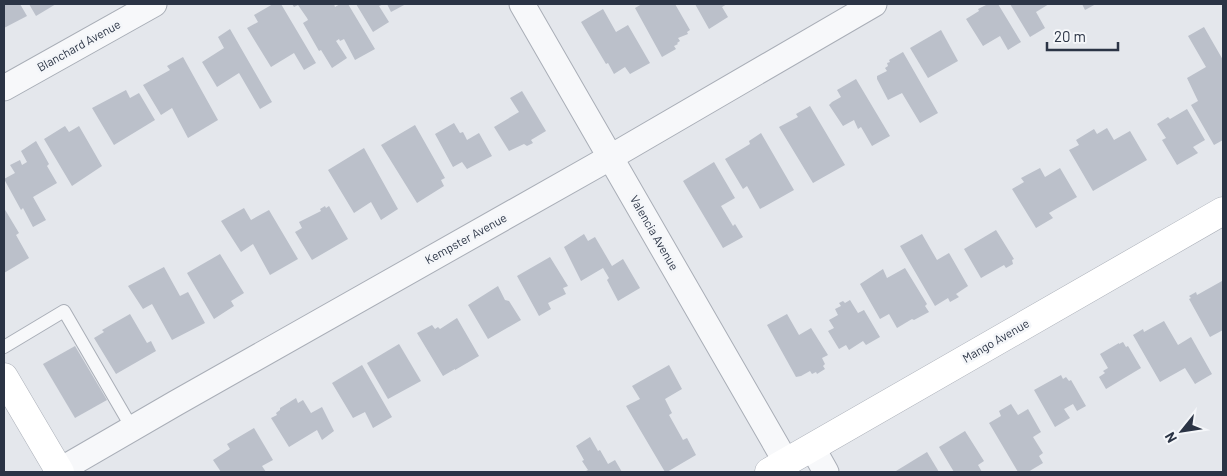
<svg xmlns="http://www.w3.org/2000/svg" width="1227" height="476" font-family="Barlow,sans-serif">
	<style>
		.building { fill: #bbc0ca }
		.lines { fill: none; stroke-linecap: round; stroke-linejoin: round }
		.lane-casing { stroke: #a9aeb7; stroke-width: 14 }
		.street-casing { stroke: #a9aeb7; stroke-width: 27 }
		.secondary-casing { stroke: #a9aeb7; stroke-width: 29 }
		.lane { stroke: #f7f8fa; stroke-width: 12 }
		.street { stroke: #f7f8fa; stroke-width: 25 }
		.secondary { stroke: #fff; stroke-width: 28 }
		.labels { text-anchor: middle; stroke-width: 5; stroke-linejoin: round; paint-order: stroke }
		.street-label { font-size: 12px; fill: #2b3445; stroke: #f4f6f9 }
	</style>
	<rect width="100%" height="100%" fill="#e4e7ec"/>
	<g class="building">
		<path d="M 4,4 L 20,4 L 27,16 L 4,28 Z"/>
		<path d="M 29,4 L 56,4 L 36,16 Z"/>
		<path d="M 273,4 L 281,4 L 316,63 L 304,70 L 294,53 L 271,67 L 247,28 L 258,22 L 254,15 Z"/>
		<path d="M 292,4 L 334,4 L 335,7 L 340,4 L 348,4 L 375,49 L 355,60 L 344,39 L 340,41 L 339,39 L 336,41 L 347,58 L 332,68 L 321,50 L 319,51 L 303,23 L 308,20 L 307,18 L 298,5 L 294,7 Z"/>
		<path d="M 356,4 L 384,4 L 379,6 L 389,22 L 373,32 Z"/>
		<path d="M 387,4 L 406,4 L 391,12 Z"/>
		<path d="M 642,4 L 675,4 L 690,30 L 687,32 L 688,34 L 678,38 L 680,41 L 677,43 L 678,44 L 674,46 L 676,49 L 662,57 L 635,8 Z"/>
		<path d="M 695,4 L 727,4 L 722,7 L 728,17 L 709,29 Z"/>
		<path d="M 988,4 L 998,4 L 1021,42 L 1008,50 L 1000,36 L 983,46 L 966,19 L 979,11 L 978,9 Z"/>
		<path d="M 1010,4 L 1049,4 L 1036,12 L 1045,28 L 1030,37 Z"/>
		<path d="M 1082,4 L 1096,4 L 1085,10 Z"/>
		<path d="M 603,9 L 616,32 L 628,25 L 650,63 L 630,74 L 625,67 L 614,74 L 608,63 L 606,64 L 581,22 Z"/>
		<path d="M 1204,27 L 1223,60 L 1223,140 L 1214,145 L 1191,105 L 1198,101 L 1187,78 L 1206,67 L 1188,36 Z"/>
		<path d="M 230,29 L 272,102 L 260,109 L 239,73 L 217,87 L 202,62 L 224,48 L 218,37 Z"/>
		<path d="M 941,30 L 958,61 L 928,78 L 910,48 Z"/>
		<path d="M 903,52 L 938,113 L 920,123 L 902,93 L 888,100 L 877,79 L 877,76 L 887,71 L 885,68 L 888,66 L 887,63 L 890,62 L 889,60 Z"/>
		<path d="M 183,57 L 218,120 L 188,138 L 172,108 L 161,115 L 143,85 L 170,70 L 167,66 Z"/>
		<path d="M 856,79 L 890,136 L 872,146 L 861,127 L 858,129 L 854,120 L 843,126 L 829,105 L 832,102 L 841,97 L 837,90 Z"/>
		<path d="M 126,90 L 130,98 L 139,93 L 155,120 L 114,145 L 92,108 Z"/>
		<path d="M 522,91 L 546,131 L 531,140 L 533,143 L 527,146 L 524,144 L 509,151 L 494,127 L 519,112 L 510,98 Z"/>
		<path d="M 810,106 L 845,165 L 813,183 L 779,127 L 798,117 L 796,114 Z"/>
		<path d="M 1187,109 L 1205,140 L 1193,147 L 1198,153 L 1177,165 L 1162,140 L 1166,138 L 1157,124 L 1168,117 L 1170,119 Z"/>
		<path d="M 454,123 L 460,133 L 463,132 L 467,140 L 479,133 L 492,156 L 467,169 L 462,162 L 453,167 L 435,134 Z"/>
		<path d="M 415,125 L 445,178 L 441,180 L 444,186 L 417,203 L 381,145 Z"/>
		<path d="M 65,126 L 69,132 L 79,126 L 102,166 L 72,186 L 44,139 Z"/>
		<path d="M 1107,128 L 1114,140 L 1130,131 L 1147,160 L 1093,191 L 1069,150 L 1079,145 L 1076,140 L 1094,129 L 1097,134 Z"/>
		<path d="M 761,133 L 794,190 L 760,209 L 747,186 L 743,189 L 725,159 L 750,144 L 749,141 Z"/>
		<path d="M 36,141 L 49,164 L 47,166 L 57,183 L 33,197 L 46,220 L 33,227 L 23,208 L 21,210 L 4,179 L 15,173 L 10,165 L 20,160 L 22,165 L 27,162 L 21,151 Z"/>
		<path d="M 364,148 L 398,209 L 381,220 L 371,202 L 354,213 L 328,170 Z"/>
		<path d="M 714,162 L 735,198 L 721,206 L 733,226 L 735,224 L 743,237 L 723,248 L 683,181 Z"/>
		<path d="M 1040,168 L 1045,177 L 1060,168 L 1077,197 L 1049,213 L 1053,218 L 1036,228 L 1012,189 L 1024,182 L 1021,178 Z"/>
		<path d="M 325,206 L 326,208 L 329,206 L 348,239 L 312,260 L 295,232 L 302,228 L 299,222 L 321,211 L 320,209 Z"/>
		<path d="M 4,208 L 19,233 L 16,235 L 29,258 L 4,273 Z"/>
		<path d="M 244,208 L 251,220 L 269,210 L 298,259 L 270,275 L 253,244 L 241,252 L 221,221 Z"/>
		<path d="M 996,230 L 1014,259 L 1012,260 L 1013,264 L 1006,268 L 1004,265 L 981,278 L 964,249 Z"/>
		<path d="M 584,234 L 588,241 L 595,237 L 612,266 L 623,259 L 640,288 L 618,301 L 607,280 L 609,278 L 603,268 L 581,281 L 564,247 Z"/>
		<path d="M 922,234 L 937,260 L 949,253 L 968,286 L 956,294 L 959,297 L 950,302 L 948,298 L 935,306 L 900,246 Z"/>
		<path d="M 220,254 L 244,293 L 231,301 L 234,306 L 214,319 L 187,273 Z"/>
		<path d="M 550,257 L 568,286 L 563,288 L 566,294 L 548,303 L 551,309 L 539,316 L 517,276 Z"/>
		<path d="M 164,267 L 180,296 L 188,292 L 205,323 L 172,340 L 152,304 L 143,309 L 128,286 Z"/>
		<path d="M 905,268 L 927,304 L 925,306 L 929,312 L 914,320 L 912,319 L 897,328 L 889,314 L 880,319 L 860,284 L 883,269 L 887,278 Z"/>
		<path d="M 1222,281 L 1223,283 L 1223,330 L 1210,337 L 1189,299 L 1191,298 L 1189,296 L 1196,292 L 1197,295 Z"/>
		<path d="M 498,286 L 505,300 L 509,301 L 521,320 L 488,339 L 468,305 Z"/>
		<path d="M 850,300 L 858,313 L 864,310 L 880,337 L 866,345 L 863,341 L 849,350 L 846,345 L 839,349 L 828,331 L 834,328 L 829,320 L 838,315 L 835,309 L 841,306 L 839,303 L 843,301 L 845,303 Z"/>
		<path d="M 130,314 L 147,343 L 151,341 L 156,351 L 116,374 L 94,338 L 104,332 L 102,330 Z"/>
		<path d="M 787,314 L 799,335 L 811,328 L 828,355 L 822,358 L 825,364 L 823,366 L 825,369 L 817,374 L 816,372 L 812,374 L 810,371 L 801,376 L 796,377 L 767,325 Z"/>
		<path d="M 457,318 L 479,356 L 455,370 L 455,369 L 443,376 L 417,333 L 432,325 L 435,329 L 438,327 L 440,329 Z"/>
		<path d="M 1164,321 L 1178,345 L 1191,337 L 1212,374 L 1195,384 L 1185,368 L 1160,382 L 1133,335 L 1143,329 L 1144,332 Z"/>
		<path d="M 1123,342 L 1126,347 L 1128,346 L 1141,368 L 1106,389 L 1099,377 L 1105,373 L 1103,371 L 1108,368 L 1100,354 L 1119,343 L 1119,344 Z"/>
		<path d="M 399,344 L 421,381 L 388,399 L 367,363 Z"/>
		<path d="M 75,346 L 107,400 L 75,418 L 43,364 Z"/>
		<path d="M 362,365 L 392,417 L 373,428 L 365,412 L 353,418 L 332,383 Z"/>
		<path d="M 669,365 L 682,389 L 665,399 L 672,413 L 669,415 L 683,440 L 687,438 L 696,455 L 667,472 L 665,472 L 626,406 L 640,399 L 632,386 Z"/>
		<path d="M 1061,375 L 1063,379 L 1066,377 L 1069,381 L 1071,380 L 1086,406 L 1077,411 L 1073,404 L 1064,409 L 1070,418 L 1055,427 L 1034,390 Z"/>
		<path d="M 296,398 L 298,403 L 303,400 L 311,413 L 322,407 L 334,431 L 322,440 L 317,430 L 289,447 L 271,418 L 277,415 L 276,413 L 280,410 L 280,408 Z"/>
		<path d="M 1011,404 L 1018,415 L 1028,409 L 1041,432 L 1033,437 L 1043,453 L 1039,456 L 1043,463 L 1028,472 L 1018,472 L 989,423 L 1001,416 L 999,411 Z"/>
		<path d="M 254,428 L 273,460 L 262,466 L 266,472 L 221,472 L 213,460 L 230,449 L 227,444 Z"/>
		<path d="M 965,431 L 984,461 L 978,465 L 982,472 L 954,472 L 939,447 Z"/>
		<path d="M 590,437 L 598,451 L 600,450 L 608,464 L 615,460 L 622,472 L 584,472 L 588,470 L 582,461 L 584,460 L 576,446 Z"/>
		<path d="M 927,452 L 939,472 L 897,472 L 896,471 Z"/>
	</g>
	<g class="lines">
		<g class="lane-casing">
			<path id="lane" d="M 4,347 L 64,311 L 132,428"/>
		</g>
		<g class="street-casing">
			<g id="street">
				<path d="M 522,4 L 786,462"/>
				<path d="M 4,88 L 154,4"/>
				<path d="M 812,447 L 826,472"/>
				<path d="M 57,472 L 176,403 L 611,157 L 874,4"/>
			</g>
		</g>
		<g class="secondary-casing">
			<g id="secondary">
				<path d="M 4,377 L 60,472"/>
				<path d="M 769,472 L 1223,211"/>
			</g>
		</g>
		<use href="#lane" class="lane"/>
		<use href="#street" class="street"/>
		<use href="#secondary" class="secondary"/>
	</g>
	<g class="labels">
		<g class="street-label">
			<text transform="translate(79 46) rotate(-29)" y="4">Blanchard Avenue</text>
			<text transform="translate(654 233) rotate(60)" y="4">Valencia Avenue</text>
			<text transform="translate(466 239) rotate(-29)" y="4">Kempster Avenue</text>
			<text transform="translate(996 341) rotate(-30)" y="4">Mango Avenue</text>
		</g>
	</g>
	<rect width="1227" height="476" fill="none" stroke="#2b3445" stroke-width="10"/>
	<g transform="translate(1182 431) rotate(240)" stroke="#f4f6f9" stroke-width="4" paint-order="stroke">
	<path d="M0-4L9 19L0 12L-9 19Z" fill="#2b3445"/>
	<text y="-8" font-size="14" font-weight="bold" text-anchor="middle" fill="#2b3445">N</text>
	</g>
	<path d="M1047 42v8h71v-8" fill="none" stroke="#2b3445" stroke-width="2.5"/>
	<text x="1054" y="42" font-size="15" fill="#2b3445" stroke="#f4f6f9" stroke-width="4" paint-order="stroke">20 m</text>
</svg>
